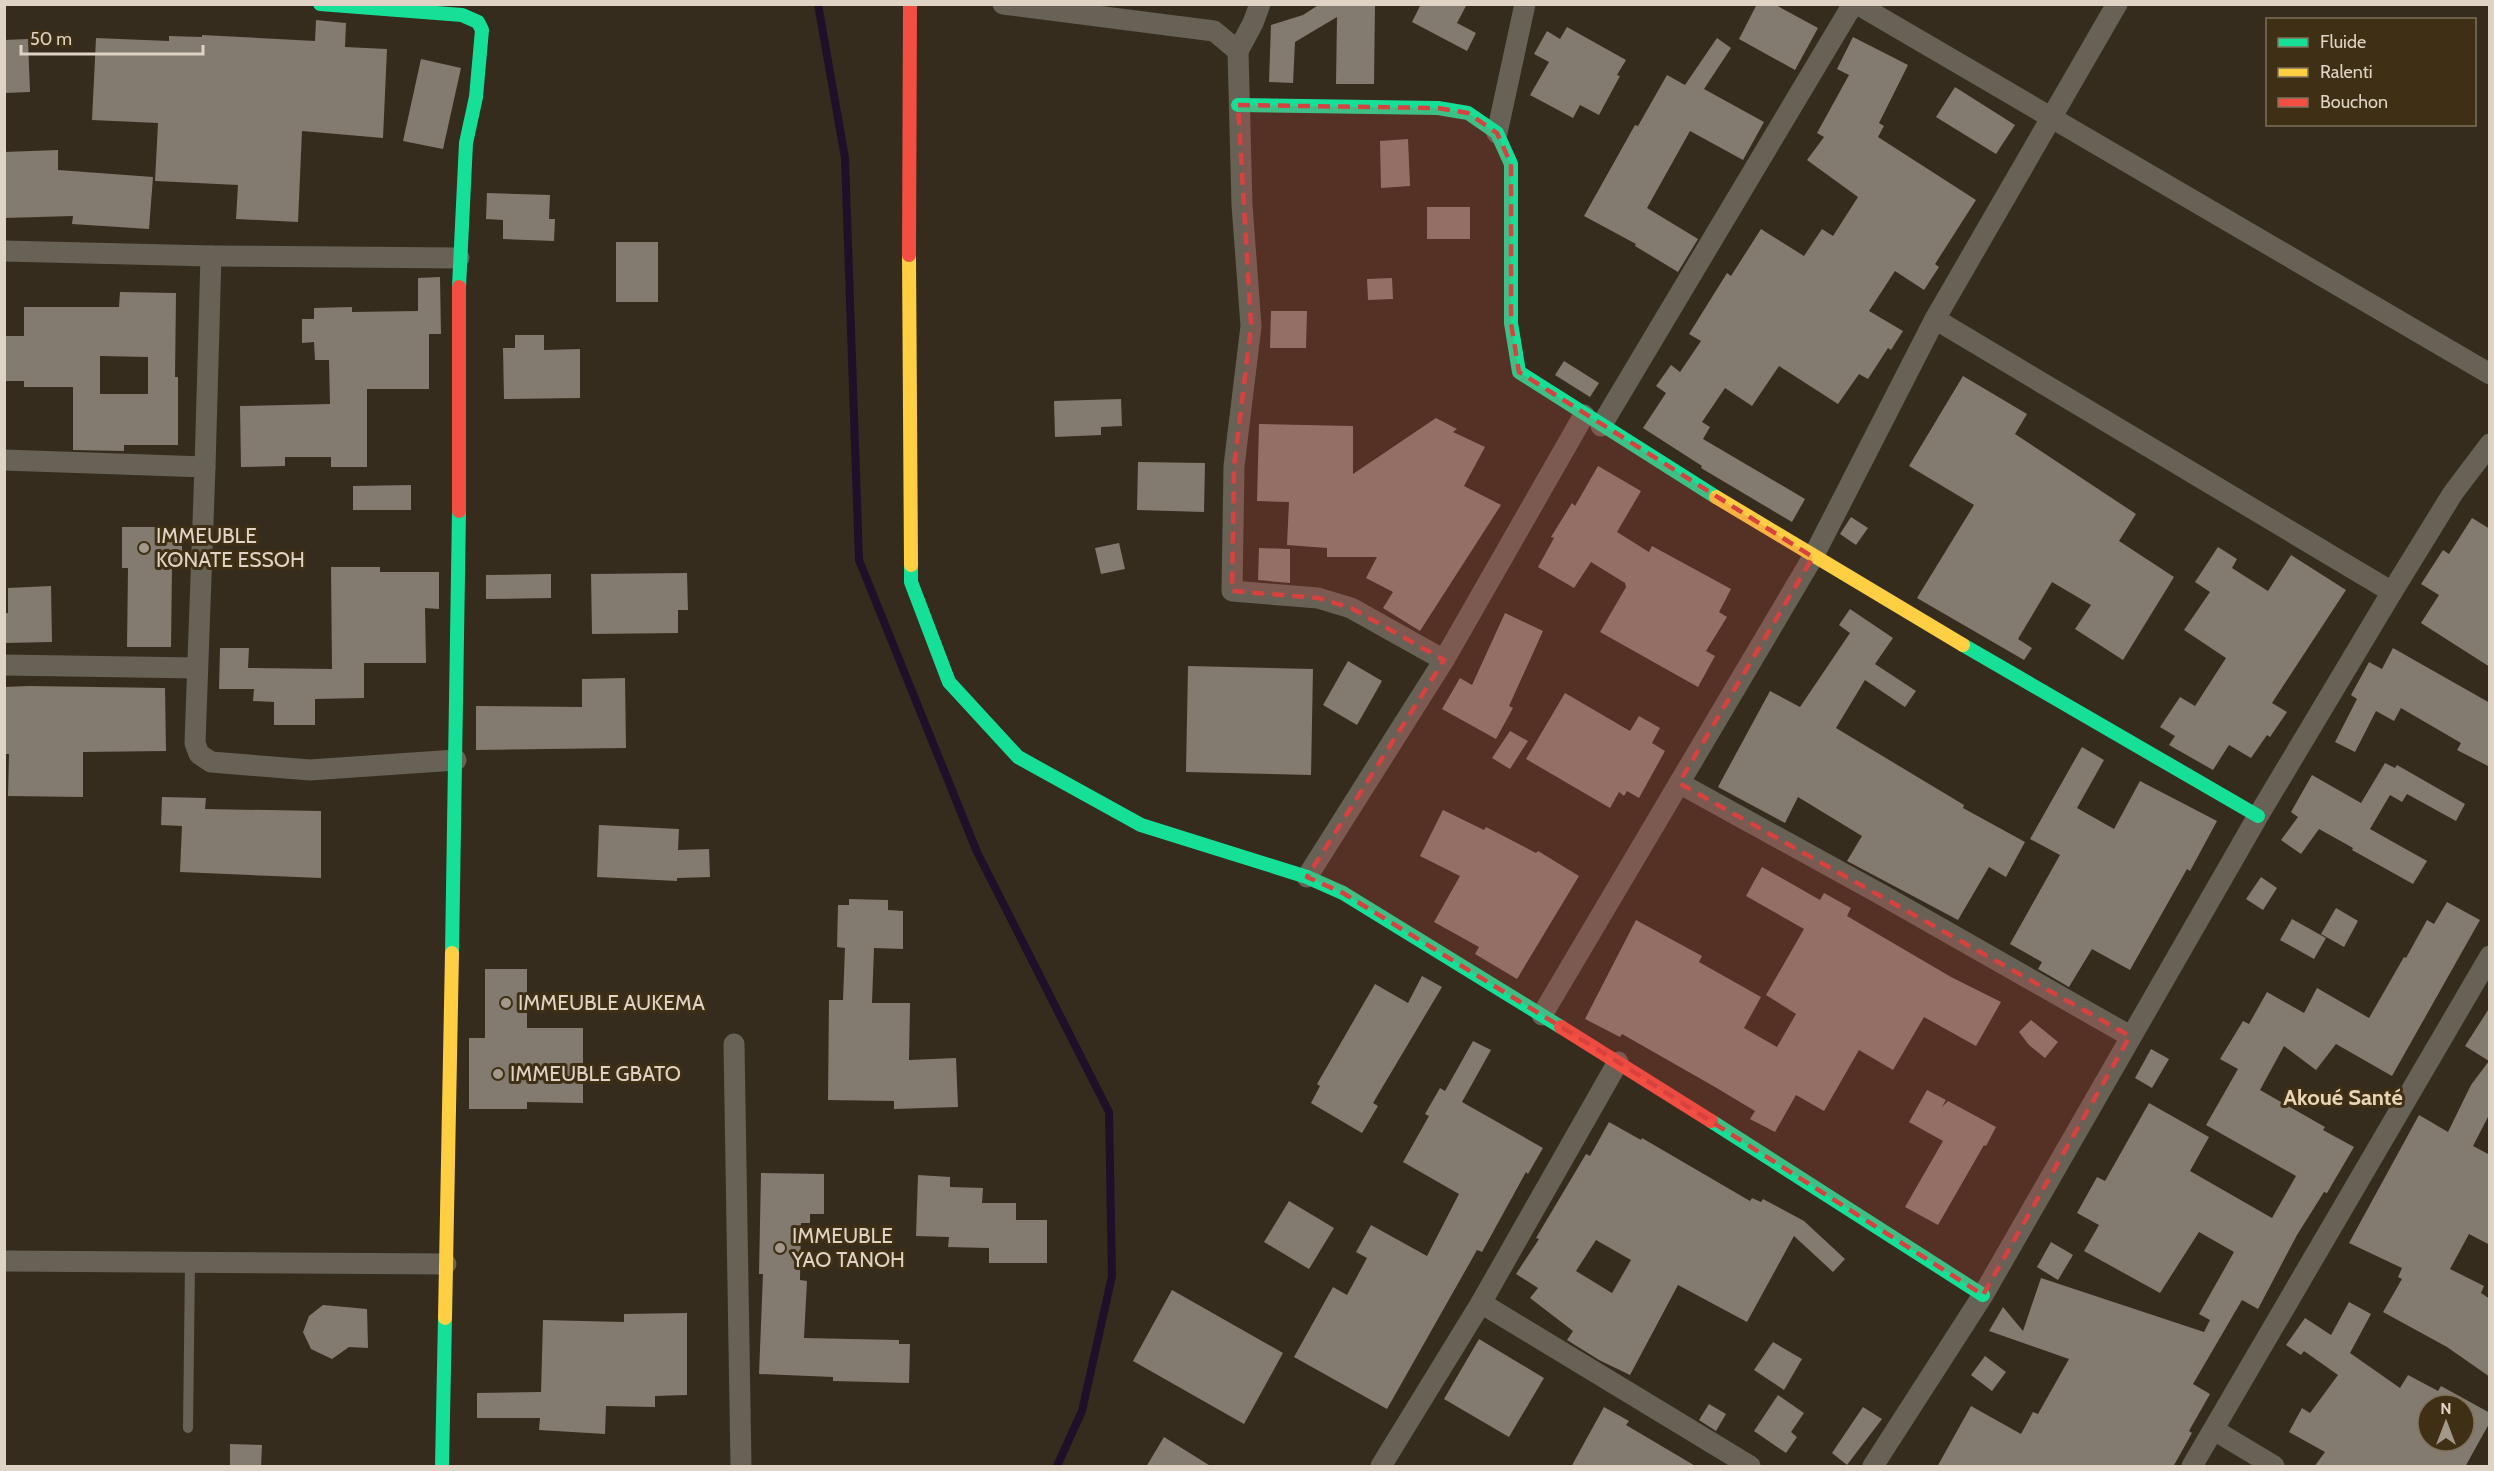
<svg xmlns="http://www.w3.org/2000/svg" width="2494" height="1471" font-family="Cabin,sans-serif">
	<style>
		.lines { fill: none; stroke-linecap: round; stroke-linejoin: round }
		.stream { stroke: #1f0f29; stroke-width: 8 }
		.building { fill: #837b6f; fill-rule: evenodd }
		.lane { stroke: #676156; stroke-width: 10 }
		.street { stroke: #676156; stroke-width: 21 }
		.fast { stroke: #16e098; stroke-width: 14 }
		.slow { stroke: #ffcf43; stroke-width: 14 }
		.jam { stroke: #f24e42; stroke-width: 14 }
		.marked { fill: #d7423f; fill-opacity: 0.2; stroke: #d7423f; stroke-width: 4.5; stroke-dasharray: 12 8; stroke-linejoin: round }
		.poi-dot { fill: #a3998a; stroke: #3f2f14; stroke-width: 2 }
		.labels { text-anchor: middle; stroke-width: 6; stroke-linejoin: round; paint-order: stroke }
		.poi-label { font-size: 21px; fill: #ded3c4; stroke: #3f2f14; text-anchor: start }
		.neighbourhood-label { font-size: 22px; font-weight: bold; fill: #e9d4b5; stroke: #3f2f14 }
	</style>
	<rect width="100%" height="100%" fill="#352c1e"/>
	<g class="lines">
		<path class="stream" d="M 818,4 L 845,158 L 859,560 L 977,852 L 1109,1112 L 1112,1276 L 1082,1411 L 1057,1466"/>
	</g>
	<g class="building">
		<path d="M 1320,4 L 1375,4 L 1374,84 L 1336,84 L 1337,17 L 1295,42 L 1293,83 L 1269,82 L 1271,25 L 1303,15 Z"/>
		<path d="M 1421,4 L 1467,4 L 1457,23 L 1476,33 L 1467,51 L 1412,22 Z"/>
		<path d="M 1757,4 L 1774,4 L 1818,28 L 1795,70 L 1739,39 Z"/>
		<path d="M 316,20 L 346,23 L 345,47 L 387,49 L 383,138 L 302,131 L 298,222 L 236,219 L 238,185 L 155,181 L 158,123 L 92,120 L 96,38 L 169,41 L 169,36 L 202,37 L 202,35 L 315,41 Z"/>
		<path d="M 1567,27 L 1626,60 L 1617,75 L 1620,76 L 1599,115 L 1580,105 L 1573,118 L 1530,95 L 1549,62 L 1534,54 L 1547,31 L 1560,39 Z"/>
		<path d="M 1853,37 L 1908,65 L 1879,123 L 1884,126 L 1878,137 L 1976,200 L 1935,264 L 1939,267 L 1924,290 L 1895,271 L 1869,311 L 1903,331 L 1891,350 L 1888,348 L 1868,379 L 1859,374 L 1838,404 L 1779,366 L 1752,406 L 1725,388 L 1702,422 L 1710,427 L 1703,439 L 1805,499 L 1792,522 L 1701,468 L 1702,466 L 1643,428 L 1666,393 L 1656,386 L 1671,365 L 1680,372 L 1701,341 L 1689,334 L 1727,273 L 1731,276 L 1761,229 L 1804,256 L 1822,229 L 1833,236 L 1858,197 L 1807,160 L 1824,137 L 1817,133 L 1849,75 L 1837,69 Z"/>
		<path d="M 1717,38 L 1731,48 L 1704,89 L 1764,122 L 1743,160 L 1690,131 L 1647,208 L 1698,239 L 1678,272 L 1635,246 L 1636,244 L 1584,216 L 1635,125 L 1638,126 L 1667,75 L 1685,85 Z"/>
		<path d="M 28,39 L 30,92 L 4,93 L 4,40 Z"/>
		<path d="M 421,59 L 461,68 L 443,149 L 403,141 Z"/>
		<path d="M 1955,87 L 2015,125 L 1996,154 L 1936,117 Z"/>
		<path d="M 1408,139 L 1410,186 L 1381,188 L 1380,141 Z"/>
		<path d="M 58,150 L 58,170 L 153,177 L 149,229 L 72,224 L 73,216 L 4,218 L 4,152 Z"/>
		<path d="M 487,193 L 550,195 L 549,219 L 555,219 L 554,241 L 503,239 L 503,220 L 486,219 Z"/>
		<rect x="1427" y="207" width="43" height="32"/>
		<rect x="616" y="242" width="42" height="60"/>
		<path d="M 440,277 L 441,334 L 429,334 L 429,389 L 367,389 L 367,467 L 331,467 L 331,457 L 285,457 L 285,466 L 241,467 L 240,406 L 330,404 L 329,360 L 315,360 L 314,342 L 302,343 L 302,319 L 314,319 L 314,308 L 352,307 L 352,312 L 418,311 L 418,278 Z"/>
		<path d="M 1392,278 L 1393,299 L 1368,300 L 1367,279 Z"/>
		<path d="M 120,292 L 176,293 L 175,377 L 178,377 L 178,445 L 124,445 L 124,451 L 73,450 L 73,387 L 24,387 L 24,381 L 4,381 L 4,336 L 24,336 L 24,307 L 119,307 ZM 100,356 L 148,357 L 148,394 L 100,394 Z"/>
		<path d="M 1271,311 L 1307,311 L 1306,348 L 1270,348 Z"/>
		<path d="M 515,335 L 544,335 L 544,350 L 580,349 L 580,398 L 504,399 L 503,348 L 515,348 Z"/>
		<path d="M 1564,361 L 1599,383 L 1590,397 L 1555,375 Z"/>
		<path d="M 1963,376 L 2027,414 L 2015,434 L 2136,514 L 2119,541 L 2174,577 L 2123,660 L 2075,629 L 2091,605 L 2052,582 L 2018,639 L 2032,648 L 2024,660 L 1917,598 L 1974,505 L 1909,466 Z"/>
		<path d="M 1121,399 L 1122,426 L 1101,427 L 1101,435 L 1055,437 L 1054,401 Z"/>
		<path d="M 1436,418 L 1457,429 L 1453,432 L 1485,447 L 1464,486 L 1501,505 L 1420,631 L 1383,608 L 1393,592 L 1366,578 L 1377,557 L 1327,557 L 1327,548 L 1287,545 L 1289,502 L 1257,501 L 1259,424 L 1353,426 L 1353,474 Z"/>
		<path d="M 1138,462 L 1205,463 L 1204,512 L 1137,510 Z"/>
		<path d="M 1598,466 L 1641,491 L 1617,532 L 1649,552 L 1652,546 L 1731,589 L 1719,612 L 1727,617 L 1706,651 L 1715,656 L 1698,687 L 1600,632 L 1626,587 L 1625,583 L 1591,562 L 1574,588 L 1538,567 L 1554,538 L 1551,537 L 1572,503 L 1575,506 Z"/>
		<path d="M 411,485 L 411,510 L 353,510 L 353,486 Z"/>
		<path d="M 1851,517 L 1868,528 L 1856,545 L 1840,534 Z"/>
		<path d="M 2472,518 L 2490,529 L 2490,667 L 2421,623 L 2439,595 L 2421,584 L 2443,550 L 2449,554 Z"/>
		<path d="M 122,527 L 165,527 L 166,542 L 182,541 L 182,567 L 172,567 L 171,647 L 127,647 L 128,568 L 122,568 Z"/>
		<path d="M 1119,543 L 1125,569 L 1101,574 L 1095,548 Z"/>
		<path d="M 2218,547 L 2237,559 L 2232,568 L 2268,591 L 2291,555 L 2346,590 L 2272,703 L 2287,712 L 2270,737 L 2267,735 L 2251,758 L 2229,745 L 2213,770 L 2169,745 L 2175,736 L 2160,727 L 2180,697 L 2195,706 L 2226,658 L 2184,630 L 2210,592 L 2195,582 Z"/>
		<path d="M 1259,548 L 1290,549 L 1290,583 L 1258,580 Z"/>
		<path d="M 331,567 L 380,567 L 380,572 L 439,572 L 439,609 L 425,608 L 426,663 L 364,663 L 364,698 L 315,699 L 315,725 L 274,725 L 274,702 L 253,701 L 254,689 L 219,689 L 220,648 L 249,648 L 248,668 L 332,669 Z"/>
		<path d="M 687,573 L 688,610 L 678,610 L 678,633 L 592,634 L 591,574 Z"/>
		<path d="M 551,574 L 551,598 L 486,599 L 486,575 Z"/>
		<path d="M 51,586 L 52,642 L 4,643 L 4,613 L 8,613 L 8,588 Z"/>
		<path d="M 1850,609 L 1893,638 L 1875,664 L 1916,691 L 1905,707 L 1865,680 L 1836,728 L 1964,805 L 1963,808 L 2025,842 L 2006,877 L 1989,867 L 1958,920 L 1847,861 L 1862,836 L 1798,797 L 1785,823 L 1718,787 L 1770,691 L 1800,707 L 1850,633 L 1839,625 Z"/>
		<path d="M 1505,613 L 1543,631 L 1509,706 L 1513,708 L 1496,739 L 1442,709 L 1460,678 L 1472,685 Z"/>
		<path d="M 2393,648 L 2490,703 L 2490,767 L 2457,750 L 2461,743 L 2401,708 L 2394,721 L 2376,711 L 2355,752 L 2335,742 L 2357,699 L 2351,695 L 2369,662 L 2382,669 Z"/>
		<path d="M 1348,661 L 1382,681 L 1357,725 L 1323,705 Z"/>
		<path d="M 1188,666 L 1313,669 L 1311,775 L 1186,772 Z"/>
		<path d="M 625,678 L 626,748 L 476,750 L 476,706 L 582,707 L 582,679 Z"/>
		<path d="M 29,686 L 165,688 L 166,751 L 83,752 L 83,797 L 8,796 L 9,754 L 4,754 L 4,687 Z"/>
		<path d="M 1565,693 L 1630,731 L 1639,716 L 1660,728 L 1652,743 L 1665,751 L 1639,798 L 1627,791 L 1624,796 L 1619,792 L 1610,808 L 1526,759 Z"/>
		<path d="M 1510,731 L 1528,741 L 1510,769 L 1492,758 Z"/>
		<path d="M 2082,747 L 2104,760 L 2077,808 L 2114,829 L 2140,781 L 2217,821 L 2190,871 L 2187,869 L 2130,970 L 2092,949 L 2069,987 L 2038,969 L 2042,962 L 2010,944 L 2060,855 L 2030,839 Z"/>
		<path d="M 2385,763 L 2395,768 L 2397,765 L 2465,804 L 2456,821 L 2407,794 L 2402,802 L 2390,795 L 2370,829 L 2427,861 L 2413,884 L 2352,850 L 2353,848 L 2319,829 L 2301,854 L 2281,840 L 2298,817 L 2291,812 L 2312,775 L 2361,803 Z"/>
		<path d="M 162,797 L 206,798 L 205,809 L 321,811 L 321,878 L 180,872 L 182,826 L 161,825 Z"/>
		<path d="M 1443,810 L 1484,830 L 1486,827 L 1536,853 L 1538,851 L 1579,876 L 1517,979 L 1475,954 L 1479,947 L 1434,922 L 1460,876 L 1420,856 Z"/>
		<path d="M 599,825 L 679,829 L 678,850 L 709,849 L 710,877 L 677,878 L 677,881 L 597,877 Z"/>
		<path d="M 1762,867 L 1820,900 L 1824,893 L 1851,908 L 1847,916 L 1951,977 L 2001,1002 L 1976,1046 L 1924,1017 L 1893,1070 L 1859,1050 L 1824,1111 L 1796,1095 L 1775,1132 L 1750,1119 L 1755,1111 L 1715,1087 L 1622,1034 L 1620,1037 L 1585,1019 L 1636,920 L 1702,956 L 1699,962 L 1761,997 L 1744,1028 L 1777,1047 L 1796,1014 L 1766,995 L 1804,929 L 1746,896 Z"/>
		<path d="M 2261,877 L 2277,888 L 2263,910 L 2246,899 Z"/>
		<path d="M 849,899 L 888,900 L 888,910 L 903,911 L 903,949 L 874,948 L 872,1003 L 910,1003 L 909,1060 L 956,1058 L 958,1107 L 894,1109 L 894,1101 L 828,1100 L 829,1000 L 843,1000 L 845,948 L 837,947 L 838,905 L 849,905 Z"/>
		<path d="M 2447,902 L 2480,920 L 2392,1076 L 2336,1044 L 2316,1070 L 2284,1046 L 2260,1090 L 2325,1127 L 2323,1130 L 2354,1147 L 2327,1193 L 2324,1192 L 2297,1235 L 2258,1309 L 2242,1300 L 2193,1384 L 2210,1394 L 2189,1431 L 2192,1433 L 2173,1467 L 1937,1467 L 1971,1406 L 2021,1434 L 2033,1412 L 2038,1414 L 2069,1359 L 1989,1331 L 2003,1307 L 2023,1331 L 2041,1278 L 2204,1332 L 2210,1320 L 2199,1314 L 2234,1252 L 2199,1232 L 2160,1293 L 2084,1251 L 2099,1225 L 2077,1213 L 2097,1177 L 2105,1181 L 2149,1103 L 2209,1137 L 2190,1171 L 2272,1218 L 2296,1176 L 2206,1125 L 2238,1069 L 2220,1059 L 2243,1021 L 2249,1024 L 2267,992 L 2304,1013 L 2317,988 L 2369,1018 L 2404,957 L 2406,958 L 2427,920 L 2434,924 Z"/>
		<path d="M 2336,908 L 2358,921 L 2344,947 L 2321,934 Z"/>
		<path d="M 2292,919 L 2326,938 L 2314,959 L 2280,940 Z"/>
		<path d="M 485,969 L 527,969 L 527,1028 L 583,1028 L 583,1103 L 527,1102 L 527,1109 L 469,1109 L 469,1038 L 485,1038 Z"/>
		<path d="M 1422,976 L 1442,987 L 1373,1103 L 1378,1106 L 1362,1133 L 1311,1103 L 1320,1086 L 1317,1084 L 1375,984 L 1408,1003 Z"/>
		<path d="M 2490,1007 L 2490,1113 L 2473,1146 L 2490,1155 L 2490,1245 L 2469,1234 L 2450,1269 L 2484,1286 L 2481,1293 L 2490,1299 L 2490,1377 L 2447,1347 L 2383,1312 L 2402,1279 L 2398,1277 L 2402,1268 L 2349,1243 L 2419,1115 L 2448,1132 L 2471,1085 L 2489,1061 L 2465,1046 Z"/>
		<path d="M 2031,1020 L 2058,1042 L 2045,1058 L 2029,1045 L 2019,1032 Z"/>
		<path d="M 1473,1041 L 1491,1050 L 1462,1102 L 1543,1148 L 1528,1174 L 1526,1172 L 1482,1252 L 1477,1250 L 1387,1409 L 1294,1357 L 1333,1287 L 1347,1295 L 1367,1258 L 1356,1252 L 1371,1225 L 1427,1256 L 1459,1194 L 1403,1162 L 1429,1116 L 1425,1114 L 1440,1088 L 1445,1091 Z"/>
		<path d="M 2151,1049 L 2169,1059 L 2152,1088 L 2135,1078 Z"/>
		<path d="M 1927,1090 L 1946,1100 L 1942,1107 L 1948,1101 L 1996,1127 L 1986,1146 L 1984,1145 L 1938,1225 L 1905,1207 L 1943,1141 L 1909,1122 Z"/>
		<path d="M 1609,1122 L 1641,1140 L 1642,1138 L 1750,1201 L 1752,1198 L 1761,1202 L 1763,1199 L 1804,1221 L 1845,1259 L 1833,1272 L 1794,1236 L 1747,1322 L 1678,1285 L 1630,1375 L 1599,1360 L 1567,1340 L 1573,1331 L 1530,1298 L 1538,1288 L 1516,1274 L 1539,1239 L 1536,1238 L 1586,1154 L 1590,1156 ZM 1596,1240 L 1631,1260 L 1612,1293 L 1576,1271 Z"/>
		<path d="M 761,1173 L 824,1174 L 824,1214 L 810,1214 L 810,1223 L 801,1223 L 800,1280 L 807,1281 L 804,1338 L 899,1340 L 899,1344 L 910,1344 L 909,1383 L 833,1381 L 833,1377 L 759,1374 L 763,1274 L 759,1274 Z"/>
		<path d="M 918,1175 L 950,1177 L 950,1187 L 983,1188 L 982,1203 L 1016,1203 L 1016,1220 L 1047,1220 L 1047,1263 L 989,1263 L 989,1248 L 948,1247 L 949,1237 L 916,1236 Z"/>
		<path d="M 1289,1201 L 1334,1228 L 1309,1269 L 1264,1242 Z"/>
		<path d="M 2051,1242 L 2073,1255 L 2058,1280 L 2037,1267 Z"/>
		<path d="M 1172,1290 L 1283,1353 L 1244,1424 L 1133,1361 Z"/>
		<path d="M 2349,1302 L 2371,1314 L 2350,1353 L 2400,1388 L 2408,1375 L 2438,1391 L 2441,1386 L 2490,1413 L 2490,1422 L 2465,1467 L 2314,1467 L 2325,1452 L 2289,1432 L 2302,1408 L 2310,1413 L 2338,1375 L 2304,1351 L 2301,1355 L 2286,1345 L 2305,1318 L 2331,1335 ZM 2428,1405 L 2464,1405 L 2464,1441 L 2428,1441 Z"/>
		<path d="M 323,1305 L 367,1309 L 368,1348 L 349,1347 L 332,1359 L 311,1349 L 303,1332 L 309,1316 Z"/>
		<path d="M 687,1313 L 687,1395 L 655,1396 L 655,1407 L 606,1406 L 605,1434 L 539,1430 L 540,1418 L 477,1418 L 477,1393 L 541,1392 L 543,1320 L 624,1322 L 624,1314 Z"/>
		<path d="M 1479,1339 L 1544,1378 L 1509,1437 L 1444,1399 Z"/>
		<path d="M 1773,1342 L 1802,1359 L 1784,1390 L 1754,1370 Z"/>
		<path d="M 1985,1356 L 2006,1372 L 1992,1391 L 1971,1375 Z"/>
		<path d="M 1778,1395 L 1804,1413 L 1791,1432 L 1797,1437 L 1786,1453 L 1754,1431 Z"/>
		<path d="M 1709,1404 L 1726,1414 L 1716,1431 L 1699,1420 Z"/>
		<path d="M 1604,1407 L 1629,1421 L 1626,1425 L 1697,1467 L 1571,1467 Z"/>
		<path d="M 1863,1407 L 1882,1419 L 1847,1465 L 1832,1453 Z"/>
		<path d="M 1164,1437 L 1212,1467 L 1146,1467 Z"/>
		<path d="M 230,1444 L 262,1445 L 261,1467 L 230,1467 Z"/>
	</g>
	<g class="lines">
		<path class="lane" d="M 188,1428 L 190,1262"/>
		<g class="street">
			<path d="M 1003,4 L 1214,31 L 1238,51 L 1242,205 L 1251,326 L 1234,466 L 1232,591 L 1318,598 L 1351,608 L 1444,660"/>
			<path d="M 1857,4 L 2490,374"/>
			<path d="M 1238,51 L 1253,23 L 1260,4"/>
			<path d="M 1497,133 L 1525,4"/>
			<path d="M 4,251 L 211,256 L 459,258"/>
			<path d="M 1935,319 L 2392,592"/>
			<path d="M 1601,426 L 1853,4"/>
			<path d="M 4,460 L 205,467 L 195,743 L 199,754 L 211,762 L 310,770 L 456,760"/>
			<path d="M 205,467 L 211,256"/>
			<path d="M 4,665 L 197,668"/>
			<path d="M 1679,783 L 1884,896 L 2130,1036"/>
			<path d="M 1307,877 L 1444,660 L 1584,415"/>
			<path d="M 1542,1015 L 1813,557 L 1935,319 L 2117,4"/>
			<path d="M 734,1044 L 741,1466"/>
			<path d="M 4,1261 L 446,1264"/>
			<path d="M 1481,1303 L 1750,1466"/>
			<path d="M 2214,1430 L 2274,1466"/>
			<path d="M 1381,1466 L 1481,1303 L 1618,1062"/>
			<path d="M 1873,1466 L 1983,1295 L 2258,816 L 2392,592 L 2453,493 L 2490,444"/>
			<path d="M 2192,1466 L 2490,956"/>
		</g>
		<g class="fast">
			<path d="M 320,4 L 462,15 L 478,22 L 482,30 L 476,97 L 466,143 L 459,287"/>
			<path d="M 1238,105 L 1438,108 L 1468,113 L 1497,133 L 1511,164 L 1511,323 L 1519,372 L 1716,497"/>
			<path d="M 911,565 L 911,582 L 949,682 L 1018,757 L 1141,825 L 1307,877 L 1343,893 L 1561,1027"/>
			<path d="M 1963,645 L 2258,816"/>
			<path d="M 452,953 L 459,511"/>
			<path d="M 1711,1121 L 1983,1295"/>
			<path d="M 442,1466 L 445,1318"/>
		</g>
		<g class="slow">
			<path d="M 909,255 L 911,565"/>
			<path d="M 1716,497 L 1963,645"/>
			<path d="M 445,1318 L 452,953"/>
		</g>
		<g class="jam">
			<path d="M 909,255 L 910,4"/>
			<path d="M 459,287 L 459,511"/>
			<path d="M 1561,1027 L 1711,1121"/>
		</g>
	</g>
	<path class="marked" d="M 1238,105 L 1438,108 L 1468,113 L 1497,133 L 1511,164 L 1511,323 L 1519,372 L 1813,557 L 1679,783 L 2130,1036 L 1983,1295 L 1618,1062 L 1343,893 L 1307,877 L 1444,660 L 1351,608 L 1318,598 L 1232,591 L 1234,466 L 1251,326 Z"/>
	<g class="poi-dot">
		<circle cx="144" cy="548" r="6"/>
		<circle cx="506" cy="1003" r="6"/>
		<circle cx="498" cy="1074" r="6"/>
		<circle cx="780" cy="1248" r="6"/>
	</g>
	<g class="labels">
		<g class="poi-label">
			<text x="156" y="543">IMMEUBLE<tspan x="156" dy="24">KONATE ESSOH</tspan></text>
			<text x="518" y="1010">IMMEUBLE AUKEMA</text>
			<text x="510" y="1081">IMMEUBLE GBATO</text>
			<text x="792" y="1243">IMMEUBLE<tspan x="792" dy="24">YAO TANOH</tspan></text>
		</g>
		<g class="neighbourhood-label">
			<text x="2343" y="1105">Akoué Santé</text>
		</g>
	</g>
	<rect width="2494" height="1471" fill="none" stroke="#ded3c4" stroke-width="12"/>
	<rect x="2266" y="18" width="210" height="108" fill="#3f2f14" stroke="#7f715a" stroke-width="1.5"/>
	<rect x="2278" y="38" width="30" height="9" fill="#16e098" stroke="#7f715a" stroke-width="1.5"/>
	<text x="2320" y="48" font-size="18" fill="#ded3c4">Fluide</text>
	<rect x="2278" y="68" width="30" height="9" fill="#ffcf43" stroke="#7f715a" stroke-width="1.5"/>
	<text x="2320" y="78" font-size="18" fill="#ded3c4">Ralenti</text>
	<rect x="2278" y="98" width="30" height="9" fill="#f24e42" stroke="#7f715a" stroke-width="1.5"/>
	<text x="2320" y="108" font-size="18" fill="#ded3c4">Bouchon</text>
	<g transform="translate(2446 1423)"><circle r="28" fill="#3f2f14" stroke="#7f715a" stroke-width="1.5"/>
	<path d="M0-4.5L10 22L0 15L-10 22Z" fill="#a3998a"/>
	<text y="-9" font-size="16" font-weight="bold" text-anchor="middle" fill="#ded3c4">N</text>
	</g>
	<path d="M21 45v9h182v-9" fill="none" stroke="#ded3c4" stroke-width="3"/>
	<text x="30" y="45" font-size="18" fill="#ded3c4" stroke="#3f2f14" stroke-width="4.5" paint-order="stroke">50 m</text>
</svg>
